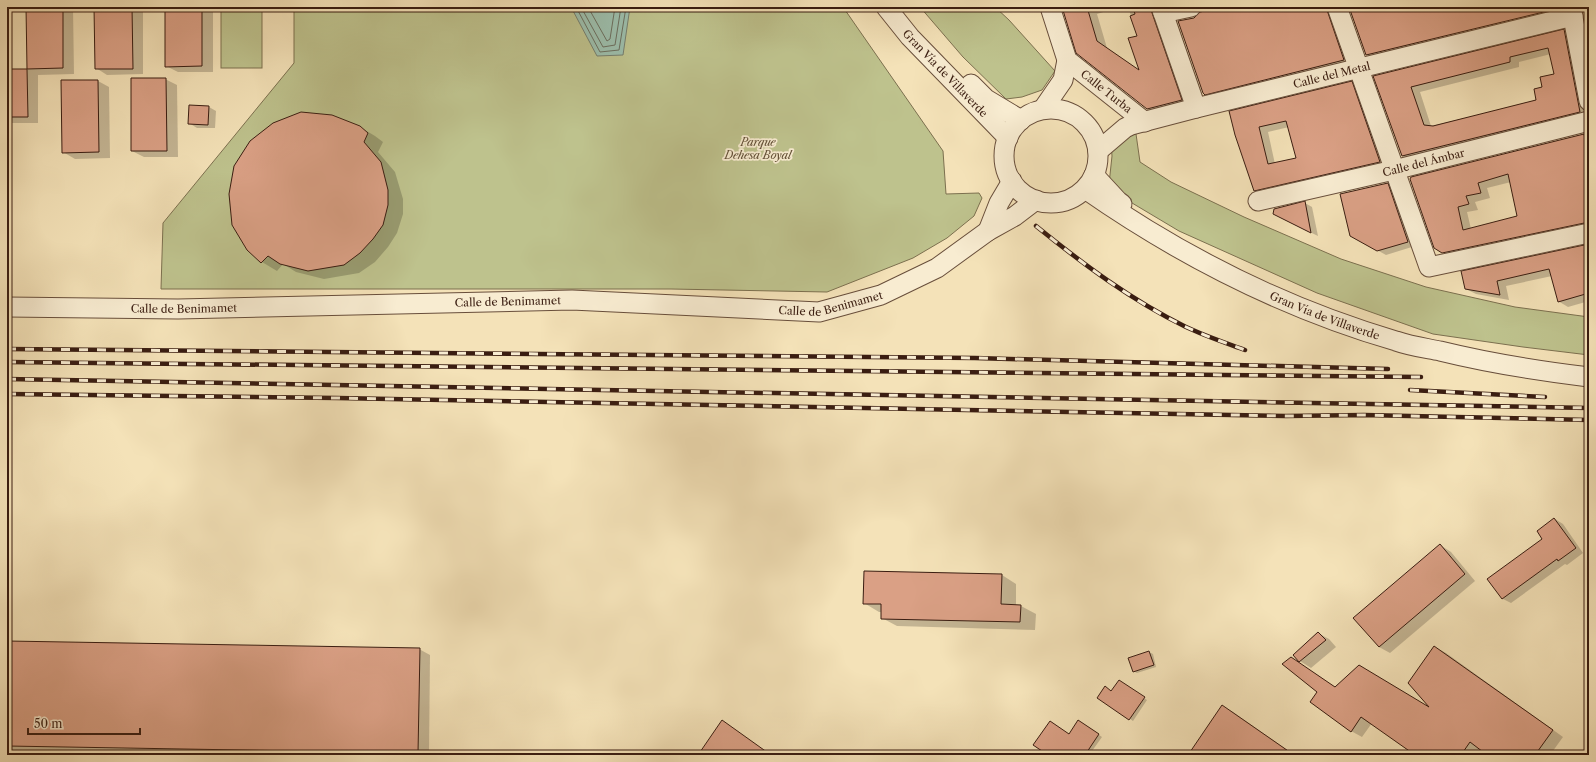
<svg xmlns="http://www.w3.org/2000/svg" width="1596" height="762" font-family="'Libre Caslon Text',serif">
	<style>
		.green { fill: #bec28d; stroke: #7c704f }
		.water { fill: #9cbeac; stroke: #757e6e }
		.shadow { fill: #0003; fill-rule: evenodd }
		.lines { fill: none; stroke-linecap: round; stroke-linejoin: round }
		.shore { stroke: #6b6e5e; stroke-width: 1 }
		.building { fill: #daa085; stroke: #3a1d11; fill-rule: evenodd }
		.minor-casing { stroke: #684e3b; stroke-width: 21 }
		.minor { stroke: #f8ecd1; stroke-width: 19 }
		.rail-casing { stroke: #3a1d11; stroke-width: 4.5 }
		.rail { stroke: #f8ecd1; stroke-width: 3; stroke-dasharray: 9; stroke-linecap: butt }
		.labels { text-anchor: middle; stroke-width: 3.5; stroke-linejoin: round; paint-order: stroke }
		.street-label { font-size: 11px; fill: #3a1d11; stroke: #f8ecd1 }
		.park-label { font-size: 11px; font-style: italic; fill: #624f36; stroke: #f8ecd1 }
	</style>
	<rect width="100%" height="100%" fill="#f4e2b8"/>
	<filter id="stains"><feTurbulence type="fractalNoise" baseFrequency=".005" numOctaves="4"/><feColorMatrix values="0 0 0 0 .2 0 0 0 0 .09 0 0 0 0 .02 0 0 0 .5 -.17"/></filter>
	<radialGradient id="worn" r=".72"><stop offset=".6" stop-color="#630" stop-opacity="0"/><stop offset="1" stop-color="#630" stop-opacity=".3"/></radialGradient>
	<g class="green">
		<rect x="221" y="7" width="41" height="61"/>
		<path d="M 294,7 L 843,7 L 943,151 L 946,194 L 979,193 L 982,198 L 974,216 L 947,238 L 913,258 L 827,292 L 671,289 L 161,289 L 163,223 L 294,63 Z"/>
		<path d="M 920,7 L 995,7 L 1009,20 L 1055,71 L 1042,90 L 1022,97 L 1006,99 L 963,57 Z"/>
		<path d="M 1136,134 L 1140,162 L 1171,182 L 1244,217 L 1341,259 L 1426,287 L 1515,307 L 1589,317 L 1589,355 L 1523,347 L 1433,334 L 1317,293 L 1179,231 L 1122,197 L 1109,184 L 1112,156 L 1111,143 L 1126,135 Z"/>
	</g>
	<path class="water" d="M 571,7 L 630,7 L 623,55 L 597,56 Z"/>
	<g class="shadow">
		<path d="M 27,7 L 73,7 L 74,74 L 38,75 L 38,123 L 7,123 L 7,70 L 28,70 Z"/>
		<path d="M 95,7 L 143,7 L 143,74 L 107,75 L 96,68 Z"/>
		<path d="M 166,7 L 213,7 L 213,72 L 178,72 L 166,66 Z"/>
		<path d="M 1063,7 L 1119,7 L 1097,14 L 1107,48 L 1140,71 L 1138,36 L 1128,7 L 1160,7 L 1191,106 L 1158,114 L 1147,109 Z"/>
		<path d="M 1203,7 L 1336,7 L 1353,66 L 1215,100 L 1203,92 L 1194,19 L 1199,16 Z"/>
		<path d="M 1350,7 L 1454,7 L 1455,12 L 1477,7 L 1570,7 L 1376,60 L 1367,55 Z"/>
		<path d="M 1583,7 L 1589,7 L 1589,37 Z"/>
		<path d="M 1564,31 L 1573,36 L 1589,113 L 1412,161 L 1402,156 L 1374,77 ZM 1551,54 L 1555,75 L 1537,101 L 1431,126 L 1420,92 L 1519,67 L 1519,62 Z"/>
		<path d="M 165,79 L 177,85 L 178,157 L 144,157 L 132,151 Z"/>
		<path d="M 98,81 L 109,87 L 110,158 L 75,159 L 63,152 Z"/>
		<path d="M 1351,82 L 1361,88 L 1389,167 L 1264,196 L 1255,191 L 1236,135 ZM 1289,127 L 1297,159 L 1275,164 L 1268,132 Z"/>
		<path d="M 209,107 L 216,111 L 215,128 L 197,128 L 189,123 Z"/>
		<path d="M 360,127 L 375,136 L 383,142 L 378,152 L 395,172 L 403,199 L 403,214 L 397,233 L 388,247 L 375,262 L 359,273 L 324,279 L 296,272 L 283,264 L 277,271 L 262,262 L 248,249 Z"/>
		<path d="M 1589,133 L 1589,229 L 1453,258 L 1435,247 L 1411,178 ZM 1511,182 L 1518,217 L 1471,229 L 1467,212 L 1478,210 L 1475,202 L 1490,198 L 1487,188 Z"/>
		<path d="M 1387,184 L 1395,188 L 1415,246 L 1386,255 L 1359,240 Z"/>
		<path d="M 1305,203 L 1312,207 L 1318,236 L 1281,218 Z"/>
		<path d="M 1589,245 L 1589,301 L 1568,307 L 1558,301 L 1552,276 L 1506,286 L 1509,300 L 1476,294 L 1466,289 Z"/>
		<path d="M 1555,519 L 1563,524 L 1583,553 L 1567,565 L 1565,564 L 1511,603 L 1503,599 L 1489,579 L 1543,539 Z"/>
		<path d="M 1440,545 L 1451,552 L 1475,581 L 1390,653 L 1379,647 Z"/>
		<path d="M 1002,575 L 1016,584 L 1016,605 L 1021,606 L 1036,614 L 1035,630 L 897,626 L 882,618 L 882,612 L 879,612 L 864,603 Z"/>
		<path d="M 1318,633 L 1329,639 L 1336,647 L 1311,668 L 1300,661 Z"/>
		<path d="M 7,642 L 419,649 L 430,655 L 429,755 L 185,755 L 10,752 L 7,750 Z"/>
		<path d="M 1435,647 L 1446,653 L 1563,737 L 1550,755 L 1489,755 L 1480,749 L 1476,755 L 1417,755 L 1372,723 L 1362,737 L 1351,731 L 1291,658 L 1336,688 L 1432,710 Z"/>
		<path d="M 1149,652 L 1153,654 L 1156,667 L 1137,673 L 1133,671 Z"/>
		<path d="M 1122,683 L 1147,700 L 1133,721 L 1098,697 L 1112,692 Z"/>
		<path d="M 1222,706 L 1233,712 L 1294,755 L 1189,755 Z"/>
		<path d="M 1082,723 L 1102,737 L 1092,751 L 1098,755 L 1050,755 Z"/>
	</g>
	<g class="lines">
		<g class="shore">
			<path d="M 576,7 L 600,52 L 619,50 L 626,7"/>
			<path d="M 581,7 L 603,47 L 615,45 L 621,7"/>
			<path d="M 588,7 L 607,41 L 610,39 L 615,7"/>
		</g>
	</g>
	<g class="building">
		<path d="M 26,7 L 63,7 L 63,68 L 27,69 Z"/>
		<path d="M 94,7 L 132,7 L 133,69 L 95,69 Z"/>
		<path d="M 165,7 L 202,7 L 202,66 L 165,67 Z"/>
		<path d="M 1062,7 L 1087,7 L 1097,41 L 1139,70 L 1128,38 L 1137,36 L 1130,16 L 1135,14 L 1133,7 L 1150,7 L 1182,100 L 1147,109 L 1076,53 Z"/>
		<path d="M 1225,7 L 1326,7 L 1344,60 L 1205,95 L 1203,93 L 1178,21 L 1194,18 L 1200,12 Z"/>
		<path d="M 1349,7 L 1457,7 L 1457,11 L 1473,7 L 1557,7 L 1556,9 L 1366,55 Z"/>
		<path d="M 1589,18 L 1589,43 L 1584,19 Z"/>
		<path d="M 1564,29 L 1580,112 L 1402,156 L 1373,76 ZM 1548,48 L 1554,74 L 1540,77 L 1542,87 L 1534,89 L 1536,100 L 1433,126 L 1424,125 L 1411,87 L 1510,62 L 1510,57 Z"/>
		<path d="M 7,69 L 27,69 L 28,117 L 7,117 Z"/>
		<path d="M 131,78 L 166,78 L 167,151 L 131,151 Z"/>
		<path d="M 61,80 L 98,80 L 99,152 L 62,153 Z"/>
		<path d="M 1352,81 L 1380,162 L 1254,191 L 1235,135 L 1229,111 ZM 1286,121 L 1296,158 L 1268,164 L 1259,127 Z"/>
		<path d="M 189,105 L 209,106 L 208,125 L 188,124 Z"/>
		<path d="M 301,112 L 332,115 L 360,126 L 368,133 L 364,142 L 381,162 L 388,190 L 388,205 L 383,225 L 373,239 L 360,253 L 344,265 L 308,271 L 280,264 L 268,256 L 261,263 L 247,250 L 232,225 L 229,194 L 234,166 L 250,141 L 273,123 Z"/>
		<path d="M 1584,134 L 1589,162 L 1589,222 L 1442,253 L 1434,248 L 1410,179 L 1411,177 ZM 1508,174 L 1517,216 L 1463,230 L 1458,207 L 1469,204 L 1466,196 L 1481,193 L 1478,183 Z"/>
		<path d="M 1388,183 L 1408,242 L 1377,251 L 1350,236 L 1340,194 Z"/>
		<path d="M 1305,201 L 1311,233 L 1273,214 L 1274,209 Z"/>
		<path d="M 1589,244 L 1589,293 L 1558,302 L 1549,269 L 1497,281 L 1500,295 L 1465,289 L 1461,271 Z"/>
		<path d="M 1554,518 L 1576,548 L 1558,561 L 1557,559 L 1502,599 L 1487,579 L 1542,539 L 1537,531 Z"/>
		<path d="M 1440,544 L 1465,574 L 1379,647 L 1353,618 Z"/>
		<path d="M 864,571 L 1002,574 L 1001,604 L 1021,605 L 1020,622 L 881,619 L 881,604 L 863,604 Z"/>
		<path d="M 1318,632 L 1326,640 L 1299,662 L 1293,655 Z"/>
		<path d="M 7,641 L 420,648 L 418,753 L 7,746 Z"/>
		<path d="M 1434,646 L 1553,730 L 1535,755 L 1487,755 L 1470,742 L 1461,755 L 1415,755 L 1361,717 L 1351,732 L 1310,702 L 1317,692 L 1282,664 L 1291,657 L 1335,687 L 1359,665 L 1429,707 L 1408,683 Z"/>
		<path d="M 1149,651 L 1154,665 L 1133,672 L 1128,658 Z"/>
		<path d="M 1119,680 L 1145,697 L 1129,720 L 1097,698 L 1105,686 L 1111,691 Z"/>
		<path d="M 1222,705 L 1294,755 L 1188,755 Z"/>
		<path d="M 722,720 L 771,755 L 698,755 Z"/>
		<path d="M 1078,720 L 1099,734 L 1085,755 L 1048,755 L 1033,745 L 1050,721 L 1069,734 Z"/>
	</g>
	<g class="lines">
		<g class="minor-casing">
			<g id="minor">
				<path id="s1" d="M 886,7 L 910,37 L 1008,138"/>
				<path id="s2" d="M 1050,7 L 1067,60 L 1145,122"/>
				<path d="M 1161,7 L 1196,108"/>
				<path d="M 1337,7 L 1429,267 L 1589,233"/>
				<path d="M 1571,7 L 1589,101"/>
				<path d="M 1163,13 L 1191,7"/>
				<path d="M 971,84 L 986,99 L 1021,120"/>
				<path d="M 1043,109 L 1063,80 L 1067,60"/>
				<circle cx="1051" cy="156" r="47"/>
				<path id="s3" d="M 1098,151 L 1125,128 L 1131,125 L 1196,108 L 1573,16"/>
				<path d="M 1094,175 L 1118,201 L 1122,204"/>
				<path id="s4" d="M 1085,189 C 1181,256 1283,308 1396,341 C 1410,346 1425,348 1440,351 C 1489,363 1539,371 1589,377"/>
				<path id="s5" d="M 1258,201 L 1394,170 L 1589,121"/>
				<path d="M 988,231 L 999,203 L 1012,181"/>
				<path id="s6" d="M 7,307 L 178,309 L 572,300 L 819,312 L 881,295 L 937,268 L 988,231 L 1015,216 L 1036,200"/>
			</g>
		</g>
		<use href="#minor" class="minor"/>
		<g class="rail-casing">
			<g id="rail">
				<path d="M 1036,226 C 1083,264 1131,300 1186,327 C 1205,336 1226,343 1245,350"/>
				<path d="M 7,349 L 975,358 L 1388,369"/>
				<path d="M 7,362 L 1421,377"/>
				<path d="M 7,379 L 1589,408"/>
				<path d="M 1410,390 L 1545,397"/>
				<path d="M 7,394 L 337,398 L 1286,416 L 1364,415 L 1589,420"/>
			</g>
		</g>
		<use href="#rail" class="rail"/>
	</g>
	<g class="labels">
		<g class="street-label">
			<text dy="4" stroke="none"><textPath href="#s1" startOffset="89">Gran Vía de Villaverde</textPath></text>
			<text dy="4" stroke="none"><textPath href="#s3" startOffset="249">Calle del Metal</textPath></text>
			<text dy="4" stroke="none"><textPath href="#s2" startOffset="106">Calle Turba</textPath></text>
			<text dy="4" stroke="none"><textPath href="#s5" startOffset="170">Calle del Ámbar</textPath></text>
			<text dy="4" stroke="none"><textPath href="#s6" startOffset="501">Calle de Benimamet</textPath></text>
			<text dy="4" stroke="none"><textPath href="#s6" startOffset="825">Calle de Benimamet</textPath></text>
			<text dy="4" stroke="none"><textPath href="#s6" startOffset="177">Calle de Benimamet</textPath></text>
			<text dy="4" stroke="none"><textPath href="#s4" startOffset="272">Gran Vía de Villaverde</textPath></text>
		</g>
		<g class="park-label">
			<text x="758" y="146">Parque<tspan x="758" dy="13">Dehesa Boyal</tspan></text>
		</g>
	</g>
	<rect width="1596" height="762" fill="none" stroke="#f4e2b8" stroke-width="24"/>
	<rect x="8" y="8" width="1580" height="746" fill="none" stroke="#3a1d11" stroke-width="2"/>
	<rect x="12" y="12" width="1572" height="738" fill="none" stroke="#3a1d11"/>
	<path d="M28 728v6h112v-6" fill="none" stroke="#3a1d11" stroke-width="2"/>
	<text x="34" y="728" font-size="12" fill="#3a1d11" stroke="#f8ecd1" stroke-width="3" paint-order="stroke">50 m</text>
	<rect width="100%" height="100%" filter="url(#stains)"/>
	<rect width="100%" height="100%" fill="url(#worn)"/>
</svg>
